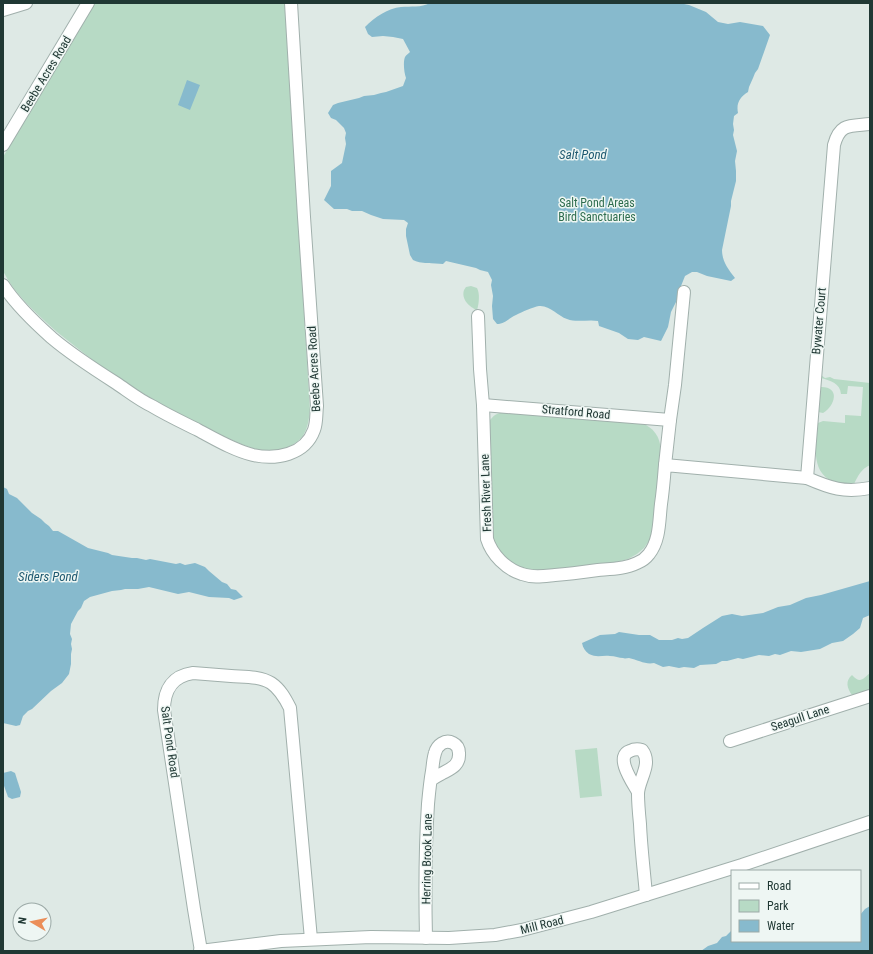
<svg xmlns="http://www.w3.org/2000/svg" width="873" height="954" font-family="'Roboto Condensed',sans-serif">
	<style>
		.green { fill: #b7dac5 }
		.water { fill: #87bacd }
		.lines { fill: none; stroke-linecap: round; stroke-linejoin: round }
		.minor-casing { stroke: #a1b0ac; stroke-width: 14 }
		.tertiary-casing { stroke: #a1b0ac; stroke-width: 14 }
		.minor { stroke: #fff; stroke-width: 12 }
		.tertiary { stroke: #fff; stroke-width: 12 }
		.labels { text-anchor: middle; stroke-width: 3; stroke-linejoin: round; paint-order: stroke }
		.street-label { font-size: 12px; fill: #203834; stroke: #eef6f3 }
		.park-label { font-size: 12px; fill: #2d6c4d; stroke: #eef6f3 }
		.water-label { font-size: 13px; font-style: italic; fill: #1e5970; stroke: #eef6f3 }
	</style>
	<rect width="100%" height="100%" fill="#dee9e5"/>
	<g class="green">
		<path d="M 95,3 L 285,3 L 310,410 C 309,418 308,427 304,434 C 297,446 280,451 267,451 C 252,451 219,434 205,427 C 182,415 158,403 136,389 C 108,373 82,352 57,332 C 37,314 15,295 3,271 L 3,157 Z"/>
		<path d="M 471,286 L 477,288 C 480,293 479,304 477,310 C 469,307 461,299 464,290 L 466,287 Z"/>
		<path d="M 821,375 L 825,378 L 830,377 L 834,379 L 870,383 L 870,465 C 861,469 858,476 854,484 C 847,483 839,484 832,481 C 810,471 816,442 818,423 L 823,421 L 845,423 L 845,415 L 861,416 L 863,387 L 848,386 L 847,394 L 841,394 C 840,383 831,381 821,378 Z"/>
		<path d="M 820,387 C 840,386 836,405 823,413 L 818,412 Z"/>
		<path d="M 505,412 L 640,422 C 654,428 660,436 661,451 L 654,522 L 651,538 L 644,548 L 637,554 L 628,559 L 613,563 L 546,572 L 525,570 L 506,560 L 493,543 L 492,535 L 489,422 C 493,415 497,413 505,412 Z"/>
		<path d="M 870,673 L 870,690 L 852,695 C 847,688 845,681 852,675 C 860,684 863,679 870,673 Z"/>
		<path d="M 597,748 L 602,796 L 580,798 L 575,750 Z"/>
	</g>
	<g class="water">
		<path d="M 430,3 L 679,3 L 689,5 L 706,12 L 718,22 L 728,24 L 740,22 L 763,26 L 770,35 L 758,69 L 755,73 L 753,78 L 749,87 L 748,92 C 740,97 736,103 738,113 L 734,116 L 733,124 L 734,130 L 733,135 L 737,151 L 735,161 L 736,171 L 736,181 L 731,201 L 731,206 L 722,250 C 722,261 728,269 735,278 L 731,281 L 707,276 L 697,272 L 692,272 L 685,276 L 681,286 L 679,296 L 671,312 L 668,327 L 661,341 L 644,337 L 638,340 L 628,339 L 619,333 L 599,326 L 598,321 C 588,319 577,323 567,319 C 558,316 550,305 539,306 C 533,307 522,312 516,315 C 509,318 505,324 497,324 L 493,319 L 492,306 L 493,296 L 491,285 L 492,280 L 488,272 L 480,270 L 476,268 L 446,261 L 443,264 C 434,263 420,264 413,260 L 410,255 L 406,236 L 406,229 L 408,223 L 404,220 L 383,219 L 371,215 L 362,211 L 352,211 L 347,209 L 334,209 L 324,200 L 331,186 L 331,171 L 342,163 L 346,144 L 345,138 L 346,133 L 344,128 L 336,120 L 331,118 L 328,113 L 333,105 L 338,103 L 359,98 L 364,96 L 374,95 L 381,93 L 386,92 L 403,86 L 406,78 C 404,72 403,62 405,57 C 406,55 409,53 410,52 L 403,39 L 393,37 L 383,36 L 372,37 L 368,34 L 365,27 C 375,17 388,8 401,7 C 411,6 421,8 430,3 Z"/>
		<path d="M 187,80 L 200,85 L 190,110 L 178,105 Z"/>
		<path d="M 3,487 L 7,489 L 9,494 L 17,498 L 32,513 L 41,519 L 45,523 L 49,526 L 53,531 L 58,531 L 88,548 L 108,553 L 112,555 L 132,558 L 137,558 L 146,560 L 150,559 L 176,564 L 180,563 L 185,565 L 195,563 L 205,567 L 209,571 L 222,582 L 227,584 L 231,589 L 236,590 L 243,597 L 234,600 L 229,598 L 209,597 L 189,592 L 178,594 L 149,587 L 138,589 L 125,589 L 121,590 L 112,591 L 90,597 L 84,601 L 81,608 L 78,611 L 71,624 L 70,634 L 72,639 L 71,644 L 72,649 L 71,654 L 71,664 L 69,674 L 62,683 L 51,691 L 32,709 L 28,711 L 23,716 L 20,725 L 16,726 L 3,723 Z"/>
		<path d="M 870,581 L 870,615 L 863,618 L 860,628 L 853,634 L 843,641 L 832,643 L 820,649 L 801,652 L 791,651 L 780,655 L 775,654 L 769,656 L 759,655 L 743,659 L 738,658 L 727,661 L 722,661 L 716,664 L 700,665 L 694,668 L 684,667 L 679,668 L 669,666 L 663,667 L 654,663 C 646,665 638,660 629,658 C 627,658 625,659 623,658 C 619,658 615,656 610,656 C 602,655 597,658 589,654 C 585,651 583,648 582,643 L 600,635 L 615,634 L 619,632 L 639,635 L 650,635 L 659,640 L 672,640 L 678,638 L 682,639 L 688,638 L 703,628 L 722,616 L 732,614 L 742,616 L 763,613 L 778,607 L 790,605 L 806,598 L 821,595 Z"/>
		<path d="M 11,771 L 15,773 L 21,792 L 20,797 L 12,799 L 8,797 L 3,783 L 3,773 Z"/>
		<path d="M 870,906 L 870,951 L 701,951 L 708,946 L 717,943 L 722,937 L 726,936 L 732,930 L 732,941 L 860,941 L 860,915 L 865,909 Z"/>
	</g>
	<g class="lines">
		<g class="minor-casing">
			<g id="minor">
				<path d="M 870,124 C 850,126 840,123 834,145 L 807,478 C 830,488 844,493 870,488"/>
				<path d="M 3,145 L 88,3"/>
				<path d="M 3,285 C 16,305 34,322 52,338 C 72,355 94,369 116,383 C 128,391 139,400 152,406 C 167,415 182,422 198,430 C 215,439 233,450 253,455 C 276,460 305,455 314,430 C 317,422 316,414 317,406 L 304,217 L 291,3"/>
				<path d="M 478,316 L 480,369 L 483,405 L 487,539 C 492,555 506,569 522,574 C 533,578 544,576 555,575 C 570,574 584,572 598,570 C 610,569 625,569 637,563 C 642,561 646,558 649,554 C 660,540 659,521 661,504 C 663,491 664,478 665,465 L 807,478"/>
				<path d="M 483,405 L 670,420"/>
				<path d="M 665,465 L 670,420 L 675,385 L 684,292"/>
				<path d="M 730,741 L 870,696"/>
				<path d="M 638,792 C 633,783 614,756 630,751 C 634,749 638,749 642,750 C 653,764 638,780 638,794 C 638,804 639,814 640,824 C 641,848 644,871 646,895"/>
				<path d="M 426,938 C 425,894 425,849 428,804 C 429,793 430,782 432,771 C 433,765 433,759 435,753 C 437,745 445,739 453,743 C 457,745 459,749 459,753 C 460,766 450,769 441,774 C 437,776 434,778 431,780"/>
				<path d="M 201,951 L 194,909 L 164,710 C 164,690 172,676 193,673 C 206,674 218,675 231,676 C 244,677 260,676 271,683 C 280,689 285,698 290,708 L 311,939"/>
			</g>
		</g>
		<g class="tertiary-casing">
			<g id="tertiary">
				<path d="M 3,10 L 26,3"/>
				<path d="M 200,951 L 281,941 L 371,937 L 449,938 L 495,935 L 522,930 L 591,912 L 742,865 L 870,822"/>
			</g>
		</g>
		<use href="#minor" class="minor"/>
		<use href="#tertiary" class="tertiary"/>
	</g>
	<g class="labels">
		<g class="street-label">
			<text transform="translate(46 74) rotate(-59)" y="4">Beebe Acres Road</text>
			<text transform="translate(819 321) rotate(-85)" y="4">Bywater Court</text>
			<text transform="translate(314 369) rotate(-93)" y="4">Beebe Acres Road</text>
			<text transform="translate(576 412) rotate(5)" y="4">Stratford Road</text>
			<text transform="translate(486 493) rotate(-92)" y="4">Fresh River Lane</text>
			<text transform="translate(800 718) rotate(-18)" y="4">Seagull Lane</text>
			<text transform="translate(170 742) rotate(82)" y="4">Salt Pond Road</text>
			<text transform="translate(427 859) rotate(-89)" y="4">Herring Brook Lane</text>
			<text transform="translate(542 925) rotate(-14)" y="4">Mill Road</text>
		</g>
		<g class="park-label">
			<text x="597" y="207">Salt Pond Areas<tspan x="597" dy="14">Bird Sanctuaries</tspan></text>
		</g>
		<g class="water-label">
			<text x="583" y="159">Salt Pond</text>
			<text x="48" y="581">Siders Pond</text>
		</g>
	</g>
	<rect width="873" height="954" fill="none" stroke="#203834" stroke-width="8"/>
	<rect x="731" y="870" width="130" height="72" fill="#eef6f3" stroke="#9caaa7"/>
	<rect x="739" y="883" width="20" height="6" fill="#ffffff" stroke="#9caaa7"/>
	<text x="767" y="890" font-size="12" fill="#203834">Road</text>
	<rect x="739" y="900" width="20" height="12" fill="#b7dac5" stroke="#9caaa7"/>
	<text x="767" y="910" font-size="12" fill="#203834">Park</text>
	<rect x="739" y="920" width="20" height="12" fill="#87bacd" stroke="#9caaa7"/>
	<text x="767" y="930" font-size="12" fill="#203834">Water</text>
	<g transform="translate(32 922) rotate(279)"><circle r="19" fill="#eef6f3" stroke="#9caaa7"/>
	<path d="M0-3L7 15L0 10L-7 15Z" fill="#eb8e59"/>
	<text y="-6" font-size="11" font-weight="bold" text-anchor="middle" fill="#203834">N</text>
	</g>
</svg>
